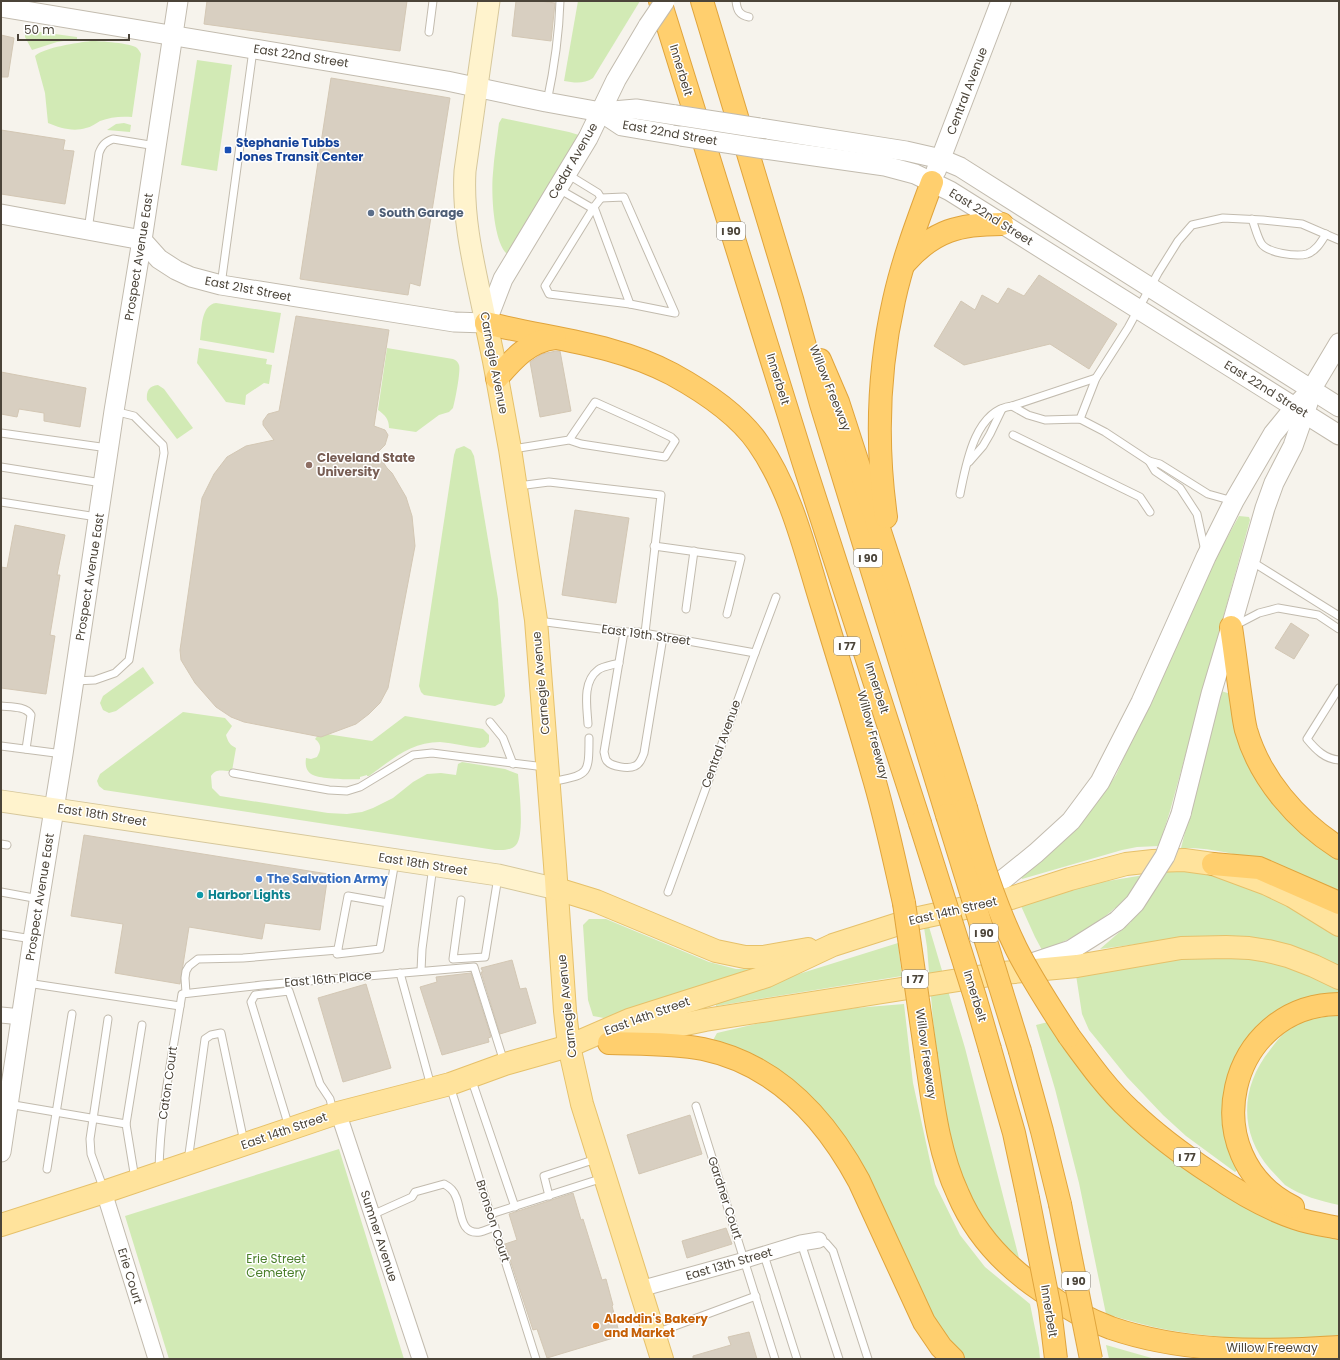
<svg xmlns="http://www.w3.org/2000/svg" width="1340" height="1360" font-family="Poppins,sans-serif">
	<style>
		.green { fill: #d2eab5 }
		.building { fill: #d8cfc1; stroke: #d3c7b4 }
		.lines { fill: none; stroke-linecap: round; stroke-linejoin: round }
		.service-casing { stroke: #c2bbae; stroke-width: 9 }
		.minor-casing { stroke: #c2bbae; stroke-width: 17 }
		.tertiary-casing { stroke: #c2bbae; stroke-width: 21 }
		.secondary-casing { stroke: #d6c79b; stroke-width: 23 }
		.primary-casing { stroke: #e6c16a; stroke-width: 24 }
		.motorway-casing { stroke: #e0a43c; stroke-width: 24 }
		.service { stroke: #fff; stroke-width: 7 }
		.minor { stroke: #fff; stroke-width: 15 }
		.tertiary { stroke: #fff; stroke-width: 19 }
		.secondary { stroke: #fff3cd; stroke-width: 21 }
		.primary { stroke: #ffe39c; stroke-width: 22 }
		.motorway { stroke: #ffcf6e; stroke-width: 22 }
		.tertiary-bridge-casing { stroke: #c2bbae; stroke-width: 21; stroke-linecap: butt }
		.motorway-bridge-casing { stroke: #e0a43c; stroke-width: 24; stroke-linecap: butt }
		.tertiary-bridge { stroke: #fff; stroke-width: 19 }
		.motorway-bridge { stroke: #ffcf6e; stroke-width: 22 }
		.transit-dot { fill: #1a4fb4; stroke: #fff; stroke-width: 1.5 }
		.service-dot { fill: #5c6f8a; stroke: #fff; stroke-width: 1.5 }
		.education-dot { fill: #8d6e63; stroke: #fff; stroke-width: 1.5 }
		.shop-dot { fill: #3f7fe0; stroke: #fff; stroke-width: 1.5 }
		.culture-dot { fill: #0f9aa8; stroke: #fff; stroke-width: 1.5 }
		.food-dot { fill: #e8710a; stroke: #fff; stroke-width: 1.5 }
		.labels { text-anchor: middle; stroke-width: 3; stroke-linejoin: round; paint-order: stroke }
		.shield { fill: #fff; stroke: #817c74; stroke-width: 1 }
		.shield-label { font-size: 11px; font-weight: bold; fill: #4b4439 }
		.street-label { font-size: 12px; fill: #4b4439; stroke: #fff }
		.transit-label { font-size: 12px; font-weight: bold; fill: #164399; stroke: #fff; text-anchor: start }
		.service-label { font-size: 12px; font-weight: bold; fill: #4e5e75; stroke: #fff; text-anchor: start }
		.education-label { font-size: 12px; font-weight: bold; fill: #785e54; stroke: #fff; text-anchor: start }
		.shop-label { font-size: 12px; font-weight: bold; fill: #366cbe; stroke: #fff; text-anchor: start }
		.culture-label { font-size: 12px; font-weight: bold; fill: #0d838f; stroke: #fff; text-anchor: start }
		.park-label { font-size: 12px; fill: #4a7f2a; stroke: #fff }
		.food-label { font-size: 12px; font-weight: bold; fill: #c56008; stroke: #fff; text-anchor: start }
	</style>
	<rect width="100%" height="100%" fill="#f6f3ec"/>
	<g class="green">
		<path d="M 578,1 L 640,1 L 593,78 C 584,84 575,83 564,81 Z"/>
		<path d="M 25,30 L 77,37 L 77,39 L 57,42 L 32,50 L 25,37 Z"/>
		<path d="M 91,41 C 100,41 131,43 137,48 C 138,49 141,53 141,54 L 132,117 C 121,116 110,117 100,121 C 95,124 91,127 86,128 C 73,132 60,128 48,123 L 45,93 L 35,56 C 45,47 77,43 91,41 Z"/>
		<path d="M 197,60 L 232,65 L 217,171 L 181,165 Z"/>
		<path d="M 502,118 L 569,132 L 582,136 L 508,253 L 507,254 C 493,241 491,191 493,173 C 494,156 497,140 499,123 Z"/>
		<path d="M 124,123 L 131,125 L 130,132 L 107,130 L 116,124 Z"/>
		<path d="M 216,303 L 281,313 L 274,353 L 200,340 C 202,328 201,305 216,303 Z"/>
		<path d="M 199,348 L 267,359 L 266,364 L 272,365 L 269,384 L 264,383 L 246,395 L 245,405 L 226,402 L 197,363 Z"/>
		<path d="M 387,348 L 453,359 C 456,360 458,362 459,365 C 461,371 455,401 453,408 L 449,412 L 439,415 L 416,432 L 389,428 C 389,419 385,415 378,410 Z"/>
		<path d="M 158,385 L 164,389 L 193,428 L 177,439 L 147,400 C 146,391 149,386 158,385 Z"/>
		<path d="M 464,446 L 471,450 L 474,456 L 498,599 L 505,696 L 502,703 L 495,706 L 424,695 L 421,692 L 419,686 L 454,455 L 456,449 Z"/>
		<path d="M 1239,516 L 1249,517 L 1250,520 L 1170,811 L 1159,846 L 1137,847 L 1122,850 L 1022,879 L 1020,875 C 1034,865 1049,855 1062,843 C 1083,823 1099,800 1116,775 L 1211,567 Z"/>
		<path d="M 143,667 L 154,683 L 116,711 L 109,713 L 103,710 L 100,703 L 103,696 Z"/>
		<path d="M 1221,691 L 1231,694 L 1241,737 L 1339,856 L 1339,891 C 1288,872 1237,847 1181,848 Z"/>
		<path d="M 183,712 L 225,718 L 232,726 L 226,735 C 228,742 230,745 236,748 L 232,771 C 224,772 217,767 211,776 L 212,788 L 220,796 L 328,813 L 347,814 L 362,812 L 373,808 L 393,798 L 413,782 L 427,774 L 441,773 L 456,775 L 458,764 L 462,762 L 505,769 L 518,774 C 519,788 525,835 516,845 C 510,851 503,850 495,850 L 104,790 L 99,786 L 97,781 L 100,774 Z"/>
		<path d="M 405,716 L 483,729 L 489,735 L 489,742 L 485,747 L 480,748 C 467,747 454,743 440,742 C 411,742 391,760 369,776 L 367,776 L 367,775 L 360,777 L 360,779 C 352,780 320,779 313,775 C 306,772 305,765 306,758 L 311,759 L 317,757 C 321,750 322,744 315,739 L 320,733 L 372,741 Z"/>
		<path d="M 1168,871 L 1185,871 L 1215,876 L 1246,883 L 1339,934 L 1339,966 L 1175,939 L 1100,949 L 1131,922 L 1115,908 C 1093,927 1070,941 1042,950 L 1035,937 L 1021,906 L 1096,883 Z"/>
		<path d="M 589,919 L 606,919 L 709,962 L 736,969 L 752,969 L 618,1014 L 604,1018 L 593,1016 L 588,1000 L 583,925 Z"/>
		<path d="M 927,920 L 965,1048 L 1019,1258 L 1005,1249 L 980,1220 L 946,1142 L 933,1021 L 927,947 L 923,921 Z"/>
		<path d="M 898,943 L 902,976 L 716,1006 L 716,1000 Z"/>
		<path d="M 1228,956 L 1277,962 L 1339,986 L 1339,997 L 1245,1049 L 1241,1167 L 1235,1172 L 1186,1136 L 1163,1115 L 1127,1077 L 1098,1041 L 1089,1030 L 1082,1014 L 1076,975 L 1172,958 Z"/>
		<path d="M 904,1004 L 913,1083 L 935,1184 L 960,1235 L 985,1267 L 1030,1304 L 1039,1348 L 1040,1359 L 964,1358 L 931,1322 L 878,1207 L 748,1054 L 727,1044 L 712,1042 L 717,1033 L 772,1020 L 855,1008 Z"/>
		<path d="M 1339,1011 L 1339,1205 C 1321,1201 1301,1196 1285,1185 C 1280,1180 1275,1174 1270,1169 C 1239,1133 1240,1087 1270,1050 C 1276,1042 1282,1034 1291,1028 C 1305,1018 1322,1014 1339,1011 Z"/>
		<path d="M 1048,1022 L 1120,1108 L 1326,1237 L 1339,1240 L 1339,1335 C 1283,1341 1224,1340 1168,1330 C 1147,1326 1127,1320 1106,1314 L 1079,1183 L 1055,1089 L 1036,1025 Z"/>
		<path d="M 339,1149 L 404,1359 L 169,1359 L 125,1216 Z"/>
		<path d="M 1106,1345 L 1155,1359 L 1109,1359 Z"/>
	</g>
	<g class="building">
		<path d="M 207,1 L 407,1 L 400,51 L 204,24 Z"/>
		<path d="M 516,1 L 540,1 L 555,3 L 551,41 L 512,36 Z"/>
		<path d="M 1,35 L 14,38 L 8,77 L 1,77 Z"/>
		<path d="M 331,78 L 450,98 L 420,286 L 410,283 L 408,295 L 300,279 Z"/>
		<path d="M 1,130 L 65,140 L 63,150 L 74,151 L 65,204 L 1,194 Z"/>
		<path d="M 1039,275 L 1117,324 L 1089,369 L 1050,344 L 964,365 L 934,346 L 961,301 L 975,310 L 982,295 L 998,304 L 1008,288 L 1024,296 Z"/>
		<path d="M 296,316 L 389,330 L 374,426 L 385,430 L 388,435 L 385,445 L 377,453 L 387,468 L 392,473 L 406,497 L 412,516 L 415,546 L 388,688 L 380,703 L 369,714 L 356,724 L 321,737 L 244,722 L 231,717 L 216,707 L 195,683 L 181,660 L 180,650 L 202,498 L 214,474 L 227,457 L 246,446 L 274,440 L 263,425 L 263,421 L 268,414 L 279,411 Z"/>
		<path d="M 556,351 L 560,351 L 571,411 L 540,417 L 530,362 L 542,354 Z"/>
		<path d="M 1,372 L 86,388 L 80,427 L 44,421 L 44,413 L 19,409 L 17,417 L 1,414 Z"/>
		<path d="M 575,510 L 629,518 L 616,603 L 562,595 Z"/>
		<path d="M 15,525 L 65,535 L 57,575 L 60,575 L 50,635 L 55,636 L 46,694 L 1,688 L 1,567 L 7,568 Z"/>
		<path d="M 1291,623 L 1309,635 L 1294,659 L 1275,648 Z"/>
		<path d="M 84,835 L 328,874 L 320,930 L 265,923 L 262,939 L 189,927 L 180,984 L 115,973 L 123,924 L 71,916 Z"/>
		<path d="M 512,960 L 520,989 L 526,988 L 536,1023 L 500,1034 L 481,972 L 483,972 L 481,968 Z"/>
		<path d="M 471,973 L 491,1037 L 488,1038 L 489,1042 L 442,1055 L 420,987 L 437,982 L 436,977 Z"/>
		<path d="M 366,984 L 391,1068 L 343,1082 L 318,998 Z"/>
		<path d="M 690,1115 L 702,1154 L 639,1174 L 627,1135 Z"/>
		<path d="M 573,1193 L 581,1220 L 583,1219 L 602,1280 L 606,1279 L 613,1305 L 612,1306 L 620,1336 L 547,1358 L 537,1329 L 533,1330 L 505,1244 L 517,1240 L 509,1214 Z"/>
		<path d="M 726,1228 L 732,1244 L 687,1258 L 682,1241 Z"/>
		<path d="M 749,1332 L 757,1359 L 693,1359 L 693,1356 L 731,1345 L 728,1337 Z"/>
	</g>
	<g class="lines">
		<g class="service-casing">
			<g id="service">
				<path d="M 736,1 C 737,10 739,15 749,17"/>
				<path d="M 429,32 L 433,1"/>
				<path d="M 547,102 C 554,69 559,35 560,1"/>
				<path d="M 557,188 L 590,207 L 594,207 L 601,198 L 598,193 L 567,174"/>
				<path d="M 594,207 L 630,304 L 675,313 L 624,197 L 601,198"/>
				<path d="M 594,207 L 545,286 L 549,294 L 630,304"/>
				<path d="M 1252,219 C 1255,227 1257,236 1261,243 C 1267,253 1296,257 1307,254 C 1316,251 1321,242 1326,234"/>
				<path d="M 88,230 L 99,153 C 102,145 105,142 113,139 L 156,146"/>
				<path d="M 221,285 L 253,50"/>
				<path d="M 1012,406 L 1028,415 L 1045,420 L 1080,419 L 1105,432 L 1149,461 L 1160,464 L 1208,494 L 1233,501"/>
				<path d="M 1080,419 L 1096,378 L 1128,328 L 1158,273 L 1178,241 L 1192,225 L 1223,218 L 1263,220 L 1302,224 L 1339,240"/>
				<path d="M 1,433 L 108,448"/>
				<path d="M 1013,435 L 1140,497 L 1150,512"/>
				<path d="M 513,449 L 569,440 L 581,444 L 665,457 L 675,441 L 671,437 L 644,424 L 595,402 L 569,440"/>
				<path d="M 1149,461 L 1155,471 L 1180,488 L 1197,514 L 1205,551"/>
				<path d="M 969,462 L 983,446 L 990,434 L 1002,409"/>
				<path d="M 1,467 L 102,483"/>
				<path d="M 518,486 L 549,482 L 661,495 L 645,633"/>
				<path d="M 960,494 C 966,464 975,410 1012,406 L 1096,378"/>
				<path d="M 1,502 L 97,517"/>
				<path d="M 654,546 L 741,558 L 727,614"/>
				<path d="M 1251,561 L 1339,616"/>
				<path d="M 686,609 L 694,551"/>
				<path d="M 538,621 L 624,632 L 638,632 L 755,653"/>
				<path d="M 1234,626 L 1259,613 L 1278,608 L 1318,615 L 1339,629"/>
				<path d="M 624,632 L 604,752 C 605,755 605,759 607,761 C 612,767 629,769 635,766 C 640,764 642,758 644,753 L 663,637"/>
				<path d="M 75,681 L 95,680 L 115,673 L 129,660 L 164,453 L 163,445 L 134,416 L 114,411"/>
				<path d="M 1339,688 L 1307,739 C 1316,750 1325,759 1339,760"/>
				<path d="M 1,706 C 10,707 26,706 31,715 L 26,749"/>
				<path d="M 490,722 L 503,738 L 513,764"/>
				<path d="M 588,724 C 587,707 582,682 598,670 C 603,666 613,665 619,663"/>
				<path d="M 1,746 L 63,754"/>
				<path d="M 233,773 L 329,790 L 347,791 L 360,787 L 413,755 L 432,753 L 545,767"/>
				<path d="M 551,782 C 588,774 589,777 589,738"/>
				<path d="M 1,844 L 7,845"/>
				<path d="M 1,892 L 39,899"/>
				<path d="M 668,892 L 755,653 L 776,597"/>
				<path d="M 461,900 L 453,959 L 485,957 L 498,877"/>
				<path d="M 388,903 L 348,896 L 337,954 L 380,949 L 395,861"/>
				<path d="M 1,934 L 32,939"/>
				<path d="M 421,971 L 422,949 L 433,866"/>
				<path d="M 400,973 L 431,1086"/>
				<path d="M 27,983 L 180,1006"/>
				<path d="M 186,993 L 185,978 L 186,971 L 189,966 L 198,959 L 243,958 L 338,950"/>
				<path d="M 471,1078 L 515,1207"/>
				<path d="M 450,1086 L 536,1359"/>
				<path d="M 8,1104 L 126,1124 L 135,1179"/>
				<path d="M 696,1106 L 775,1359"/>
				<path d="M 126,1124 L 142,1025"/>
				<path d="M 289,1127 L 251,1002 L 255,995 L 289,991 L 320,1084 L 330,1099 L 333,1111"/>
				<path d="M 188,1161 L 205,1039 L 211,1035 L 221,1033 L 244,1142"/>
				<path d="M 47,1169 L 72,1014"/>
				<path d="M 159,1171 C 160,1111 173,1052 182,994 L 262,985 L 474,967 L 504,1062"/>
				<path d="M 104,1190 L 91,1154 L 90,1139 L 108,1019"/>
				<path d="M 549,1196 L 544,1176 L 596,1159"/>
				<path d="M 491,1214 L 603,1178"/>
				<path d="M 372,1215 L 412,1197 L 415,1192 L 444,1184 C 450,1187 454,1191 456,1197 C 462,1210 459,1235 480,1232 C 485,1231 490,1228 495,1227"/>
				<path d="M 819,1240 L 826,1243 L 833,1251 L 868,1359"/>
				<path d="M 801,1243 L 839,1359"/>
				<path d="M 764,1255 L 797,1359"/>
				<path d="M 656,1333 L 756,1296"/>
			</g>
		</g>
		<g class="minor-casing">
			<g id="minor">
				<path d="M 1,1015 L 22,1017"/>
				<path d="M 338,1112 L 420,1359"/>
				<path d="M 104,1192 L 156,1359"/>
				<path d="M 640,1289 L 745,1260 L 801,1243 L 819,1240"/>
			</g>
		</g>
		<g class="tertiary-casing">
			<g id="tertiary">
				<path d="M 1,7 L 447,81 L 546,102 L 601,112 L 636,109 L 675,115"/>
				<path d="M 601,112 L 622,126 L 681,136"/>
				<path d="M 759,128 L 906,151 L 941,159 L 960,167 L 1339,407"/>
				<path d="M 765,149 L 885,166 L 915,174 L 950,191 L 1339,435"/>
				<path d="M 936,171 L 1001,1"/>
				<path d="M 1,214 L 142,240 L 159,259 L 176,270 L 191,277 L 221,285 L 454,322 L 486,323 L 503,279 L 588,138 L 616,80 L 648,26"/>
				<path d="M 1181,814 L 1211,694 L 1231,627 L 1265,508 L 1274,483 L 1293,446 L 1308,403"/>
				<path d="M 978,894 L 1005,878 L 1036,853 L 1071,821 L 1100,782 L 1141,702 L 1206,557 L 1234,501 L 1273,434 L 1295,407 L 1311,390 L 1339,343"/>
				<path d="M 1023,966 L 1071,950 L 1117,921"/>
				<path d="M 1,1152 L 33,939 L 63,754 L 114,411 L 142,240 L 178,1"/>
			</g>
		</g>
		<g class="secondary-casing">
			<g id="secondary">
				<path d="M 486,323 C 476,273 462,223 465,171 L 489,1"/>
				<path d="M 1,801 L 498,875 L 557,889"/>
			</g>
		</g>
		<g class="primary-casing">
			<g id="primary">
				<path d="M 486,323 L 494,361 L 510,449 L 536,620 L 555,865 L 565,1011 L 569,1046 L 582,1104 L 662,1359"/>
				<path d="M 557,889 L 596,901 L 716,951 L 745,957 L 763,957 L 808,949"/>
				<path d="M 618,1041 L 657,1030 L 705,1020 L 1003,973 L 1077,966 L 1181,948 L 1226,947 L 1249,948 L 1268,951 L 1288,956 L 1314,966 L 1339,978"/>
				<path d="M 1,1225 L 104,1192 L 334,1114 L 450,1084 L 505,1064 L 569,1046 L 629,1020 L 767,976 L 833,945 L 914,919 L 1011,898 L 1070,879 L 1126,864 L 1153,861 L 1184,860 L 1213,864 L 1267,884 L 1292,896 L 1339,925"/>
			</g>
		</g>
		<g class="motorway-casing">
			<g id="motorway">
				<path d="M 660,1 L 803,461 L 920,823"/>
				<path d="M 702,1 L 792,299 L 821,404 L 947,815"/>
				<path d="M 905,263 C 934,230 960,224 1002,224"/>
				<path d="M 486,323 C 549,339 614,343 672,374 C 703,391 738,414 758,443 C 793,493 806,556 824,612 C 840,665 857,718 872,772 C 885,815 894,859 904,903"/>
				<path d="M 820,360 L 838,402 L 898,587 L 966,808"/>
				<path d="M 497,378 C 513,359 529,341 555,338"/>
				<path d="M 886,517 C 876,445 878,371 894,300 C 903,259 918,220 932,182"/>
				<path d="M 1231,627 C 1235,653 1238,680 1242,706 C 1243,714 1244,722 1246,730 C 1260,779 1297,821 1339,848"/>
				<path d="M 1213,864 L 1259,868 L 1339,903"/>
				<path d="M 1069,1036 C 1088,1062 1107,1089 1131,1111 C 1156,1135 1183,1155 1212,1174 C 1238,1192 1265,1208 1295,1218 C 1309,1223 1324,1225 1339,1228"/>
				<path d="M 609,1043 C 640,1044 672,1043 703,1049 C 775,1064 825,1118 859,1181 L 924,1322 L 941,1347 L 953,1359"/>
				<path d="M 990,1049 L 1014,1133 L 1028,1198"/>
				<path d="M 1020,1051 L 1042,1131 L 1060,1204"/>
				<path d="M 926,1056 C 933,1103 938,1151 958,1194 C 975,1234 1006,1267 1042,1291 C 1063,1306 1087,1319 1111,1328 C 1184,1353 1263,1352 1339,1347"/>
				<path d="M 1293,1207 C 1192,1157 1227,1005 1339,1004"/>
			</g>
		</g>
		<use href="#service" class="service"/>
		<use href="#minor" class="minor"/>
		<use href="#tertiary" class="tertiary"/>
		<use href="#secondary" class="secondary"/>
		<use href="#primary" class="primary"/>
		<use href="#motorway" class="motorway"/>
		<g class="tertiary-bridge-casing">
			<g id="tertiary-bridge">
				<path d="M 648,26 L 665,1"/>
				<path d="M 675,115 L 759,128"/>
				<path d="M 681,136 L 765,149"/>
				<path d="M 1117,921 L 1135,903 L 1165,856 L 1181,814"/>
			</g>
		</g>
		<g class="motorway-bridge-casing">
			<g id="motorway-bridge">
				<path d="M 966,808 C 980,855 994,903 1016,948 C 1031,978 1050,1007 1069,1036"/>
				<path d="M 947,815 L 1020,1051"/>
				<path d="M 920,823 L 975,997 L 990,1049"/>
				<path d="M 904,903 L 926,1056"/>
				<path d="M 1028,1198 L 1050,1309 L 1056,1359"/>
				<path d="M 1060,1204 L 1091,1359"/>
			</g>
		</g>
		<use href="#tertiary-bridge" class="tertiary-bridge"/>
		<use href="#motorway-bridge" class="motorway-bridge"/>
	</g>
	<rect class="transit-dot" x="224" y="146" width="8" height="8" rx="2"/>
	<circle class="service-dot" cx="371" cy="213" r="4"/>
	<circle class="education-dot" cx="309" cy="465" r="4"/>
	<circle class="shop-dot" cx="259" cy="879" r="4"/>
	<circle class="culture-dot" cx="200" cy="895" r="4"/>
	<circle class="food-dot" cx="596" cy="1326" r="4"/>
	<g class="labels">
		<g class="shield">
			<rect x="717" y="222" width="28" height="18" rx="3"/>
			<rect x="854" y="549" width="28" height="18" rx="3"/>
			<rect x="834" y="637" width="26" height="18" rx="3"/>
			<rect x="970" y="924" width="28" height="18" rx="3"/>
			<rect x="902" y="970" width="26" height="18" rx="3"/>
			<rect x="1174" y="1148" width="26" height="18" rx="3"/>
			<rect x="1062" y="1272" width="28" height="18" rx="3"/>
		</g>
		<g class="shield-label">
			<text x="731" y="235">I 90</text>
			<text x="868" y="562">I 90</text>
			<text x="847" y="650">I 77</text>
			<text x="984" y="937">I 90</text>
			<text x="915" y="983">I 77</text>
			<text x="1187" y="1161">I 77</text>
			<text x="1076" y="1285">I 90</text>
		</g>
		<g class="street-label">
			<text transform="translate(301 56) rotate(9)" y="4">East 22nd Street</text>
			<text transform="translate(681 70) rotate(73)" y="4">Innerbelt</text>
			<text transform="translate(967 91) rotate(-69)" y="4">Central Avenue</text>
			<text transform="translate(670 133) rotate(10)" y="4">East 22nd Street</text>
			<text transform="translate(573 161) rotate(-60)" y="4">Cedar Avenue</text>
			<text transform="translate(991 217) rotate(32)" y="4">East 22nd Street</text>
			<text transform="translate(139 257) rotate(-81)" y="4">Prospect Avenue East</text>
			<text transform="translate(248 289) rotate(11)" y="4">East 21st Street</text>
			<text transform="translate(494 363) rotate(79)" y="4">Carnegie Avenue</text>
			<text transform="translate(778 379) rotate(73)" y="4">Innerbelt</text>
			<text transform="translate(830 388) rotate(68)" y="4">Willow Freeway</text>
			<text transform="translate(1266 389) rotate(32)" y="4">East 22nd Street</text>
			<text transform="translate(90 577) rotate(-81)" y="4">Prospect Avenue East</text>
			<text transform="translate(646 635) rotate(8)" y="4">East 19th Street</text>
			<text transform="translate(541 683) rotate(-95)" y="4">Carnegie Avenue</text>
			<text transform="translate(877 688) rotate(72)" y="4">Innerbelt</text>
			<text transform="translate(873 735) rotate(75)" y="4">Willow Freeway</text>
			<text transform="translate(721 744) rotate(-70)" y="4">Central Avenue</text>
			<text transform="translate(102 815) rotate(9)" y="4">East 18th Street</text>
			<text transform="translate(423 864) rotate(9)" y="4">East 18th Street</text>
			<text transform="translate(40 897) rotate(-81)" y="4">Prospect Avenue East</text>
			<text transform="translate(953 911) rotate(-13)" y="4">East 14th Street</text>
			<text transform="translate(328 979) rotate(-5)" y="4">East 16th Place</text>
			<text transform="translate(975 996) rotate(73)" y="4">Innerbelt</text>
			<text transform="translate(567 1006) rotate(-96)" y="4">Carnegie Avenue</text>
			<text transform="translate(647 1016) rotate(-20)" y="4">East 14th Street</text>
			<text transform="translate(926 1054) rotate(82)" y="4">Willow Freeway</text>
			<text transform="translate(168 1083) rotate(-82)" y="4">Caton Court</text>
			<text transform="translate(284 1131) rotate(-19)" y="4">East 14th Street</text>
			<text transform="translate(725 1198) rotate(72)" y="4">Gardner Court</text>
			<text transform="translate(493 1221) rotate(72)" y="4">Bronson Court</text>
			<text transform="translate(379 1236) rotate(72)" y="4">Sumner Avenue</text>
			<text transform="translate(729 1264) rotate(-16)" y="4">East 13th Street</text>
			<text transform="translate(130 1276) rotate(73)" y="4">Erie Court</text>
			<text transform="translate(1049 1311) rotate(81)" y="4">Innerbelt</text>
			<text x="1272" y="1352">Willow Freeway</text>
		</g>
		<g class="transit-label">
			<text x="236" y="147">Stephanie Tubbs<tspan x="236" dy="14">Jones Transit Center</tspan></text>
		</g>
		<g class="service-label">
			<text x="379" y="217">South Garage</text>
		</g>
		<g class="education-label">
			<text x="317" y="462">Cleveland State<tspan x="317" dy="14">University</tspan></text>
		</g>
		<g class="shop-label">
			<text x="267" y="883">The Salvation Army</text>
		</g>
		<g class="culture-label">
			<text x="208" y="899">Harbor Lights</text>
		</g>
		<g class="park-label">
			<text x="276" y="1263">Erie Street<tspan x="276" dy="14">Cemetery</tspan></text>
		</g>
		<g class="food-label">
			<text x="604" y="1323">Aladdin's Bakery<tspan x="604" dy="14">and Market</tspan></text>
		</g>
	</g>
	<rect width="1340" height="1360" fill="none" stroke="#4b4439" stroke-width="4"/>
	<path d="M18 34v6h111v-6" fill="none" stroke="#4b4439" stroke-width="2"/>
	<text x="24" y="34" font-size="12" fill="#4b4439" stroke="#ffffff" stroke-width="3" paint-order="stroke">50 m</text>
</svg>
